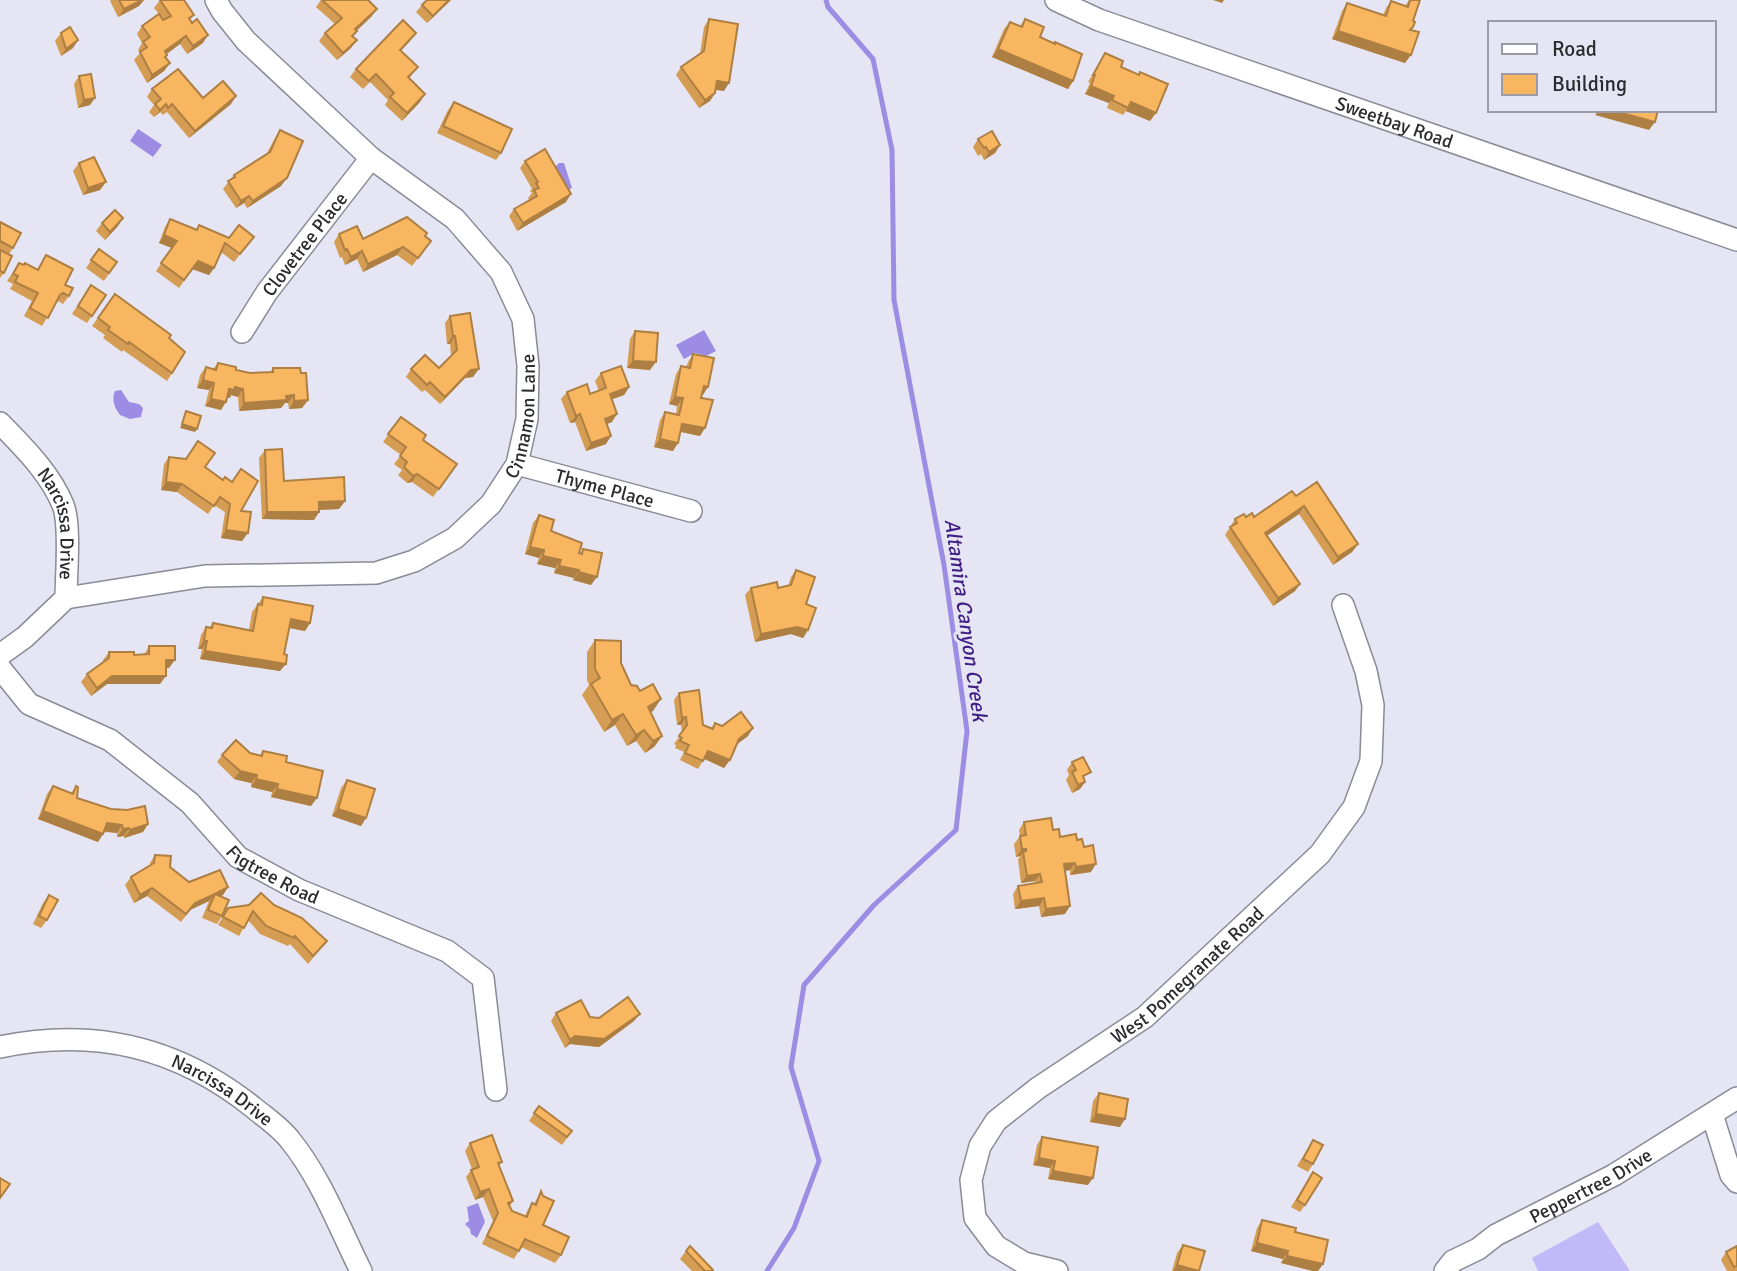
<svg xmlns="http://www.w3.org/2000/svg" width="1737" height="1271" font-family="Signika,sans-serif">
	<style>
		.green { fill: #c2b9f8 }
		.water { fill: #9c8ce4 }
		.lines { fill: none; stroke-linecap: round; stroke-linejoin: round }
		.stream { stroke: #9c8ce4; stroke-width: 5 }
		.minor-casing { stroke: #8b8a97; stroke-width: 24 }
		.minor { stroke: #fff; stroke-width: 21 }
		.wall { fill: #d59d53 }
		.shaded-wall { fill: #ae7f43 }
		.building { fill: #f8b660; stroke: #ae7f43; stroke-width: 2 }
		.labels { text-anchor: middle; stroke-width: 6; stroke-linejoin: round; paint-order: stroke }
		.street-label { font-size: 19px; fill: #2a2a2f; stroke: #e6e5f3 }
		.water-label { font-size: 21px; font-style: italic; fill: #401e85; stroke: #e6e5f3 }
	</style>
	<rect width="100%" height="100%" fill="#e6e5f3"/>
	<path class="green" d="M 1598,1222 L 1630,1271 L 1538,1271 L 1532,1258 Z"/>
	<g class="water">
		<path d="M 138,129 L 162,145 L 153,157 L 130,141 Z"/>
		<path d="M 559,163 L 564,163 L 572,188 L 567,191 L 554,168 Z"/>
		<path d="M 704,330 L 716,351 L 706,356 L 695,353 L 684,359 L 676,345 Z"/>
		<path d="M 121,390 L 129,402 L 139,404 L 143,408 L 141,417 L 130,419 L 120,415 C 115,409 111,399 115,391 Z"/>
		<path d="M 478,1203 L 485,1222 L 477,1238 L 471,1234 L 470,1229 L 465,1224 L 469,1221 L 467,1207 Z"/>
	</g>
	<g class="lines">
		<path class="stream" d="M 767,1271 L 794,1228 L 819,1161 L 791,1067 L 804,985 L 874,905 L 956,830 L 967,731 L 944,565 L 894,300 L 892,150 L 873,59 L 828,7 L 826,0"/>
		<g class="minor-casing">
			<g id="minor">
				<path id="s1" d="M 1056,0 L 1099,20 L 1737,240"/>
				<path id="s2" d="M 242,332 L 267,292 L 371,158"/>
				<path id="s3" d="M 0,423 C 24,448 50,473 63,505 C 71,524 66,576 66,598 L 25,637 L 0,655"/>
				<path id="s4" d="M 517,464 L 691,511"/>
				<path id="s5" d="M 66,598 L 205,576 L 376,573 L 414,561 L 455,538 L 491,504 L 517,464 L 527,419 L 528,366 L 523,319 L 501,272 L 455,219 L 371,158 L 246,41 L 222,11 L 216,0"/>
				<path id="s6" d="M 0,668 L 29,704 L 110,740 L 190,803 L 238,857 L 299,890 L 447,951 L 483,978 L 496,1090"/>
				<path id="s7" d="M 0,1047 C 95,1027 178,1047 254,1108 C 266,1118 281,1128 290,1140 C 321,1178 339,1227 361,1271"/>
				<path d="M 1712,1114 L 1731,1175 L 1737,1182"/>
				<path id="s8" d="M 1057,1271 L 1024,1263 L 996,1246 L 975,1218 L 971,1180 L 980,1146 L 996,1121 L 1038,1088 L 1145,1017 L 1320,854 L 1354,807 L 1371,761 L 1373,705 L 1366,671 L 1343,605"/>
				<path id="s9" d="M 1445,1271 L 1453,1261 L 1478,1249 L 1496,1235 L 1614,1175 L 1737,1098"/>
			</g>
		</g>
		<use href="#minor" class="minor"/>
	</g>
	<g class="wall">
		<path d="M 111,0 L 144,0 L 139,6 L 118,17 L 110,1 Z"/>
		<path d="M 160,0 L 194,15 L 190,20 L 203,43 L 187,54 L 180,44 L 167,54 L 166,58 L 170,63 L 164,71 L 147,83 L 134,60 L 140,53 L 138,50 L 142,43 L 137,34 L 142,26 L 159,14 L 154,8 Z"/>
		<path d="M 321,0 L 368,0 L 377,9 L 371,17 L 357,30 L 353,37 L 351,48 L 337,60 L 319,41 L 325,33 L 335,24 L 316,7 Z"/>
		<path d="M 451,0 L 427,23 L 416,12 L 422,5 Z"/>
		<path d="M 1409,0 L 1420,0 L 1413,21 L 1405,63 L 1332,39 L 1342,11 L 1347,3 L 1383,15 L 1386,8 L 1391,1 L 1405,6 Z"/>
		<path d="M 709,19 L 724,91 L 716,90 L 715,93 L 710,101 L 699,108 L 676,75 L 681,67 L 700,54 L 704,27 Z"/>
		<path d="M 1025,19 L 1073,81 L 1068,89 L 992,57 L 1004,29 L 1010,22 L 1020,26 Z"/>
		<path d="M 61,33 L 78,40 L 73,48 L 61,56 L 55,41 Z"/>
		<path d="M 410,41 L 401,51 L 412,75 L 409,78 L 420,102 L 402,121 L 385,105 L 388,100 L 370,82 L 363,89 L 350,77 L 356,69 Z"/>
		<path d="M 1105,53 L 1121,67 L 1138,75 L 1140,72 L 1150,121 L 1126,111 L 1123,115 L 1107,108 L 1109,103 L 1085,94 L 1090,83 L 1088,82 Z"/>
		<path d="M 79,76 L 90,105 L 78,108 L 74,84 Z"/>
		<path d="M 152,89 L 203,98 L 231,104 L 189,138 L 167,112 L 163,115 L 160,112 L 154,117 L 149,112 L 154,105 L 147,97 Z"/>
		<path d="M 454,102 L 501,153 L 496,160 L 437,133 L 448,110 Z"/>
		<path d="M 280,130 L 281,186 L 247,208 L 244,203 L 236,208 L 223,189 L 234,175 L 267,153 L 275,138 Z"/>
		<path d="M 978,139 L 1000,145 L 995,153 L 984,160 L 981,154 L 978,156 L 973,147 Z"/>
		<path d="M 525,161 L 566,202 L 517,231 L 509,216 L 514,209 L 529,200 L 528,198 L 532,193 L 530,191 L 532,189 L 520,168 Z"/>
		<path d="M 79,163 L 106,182 L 100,190 L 83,195 L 73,171 Z"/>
		<path d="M 123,218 L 118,226 L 105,240 L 96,231 L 102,223 Z"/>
		<path d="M 170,219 L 196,230 L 199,225 L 229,238 L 254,237 L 234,262 L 221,252 L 214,268 L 209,275 L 192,269 L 179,288 L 156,271 L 172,248 L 159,243 L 165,227 Z"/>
		<path d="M 0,222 L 13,248 L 9,254 L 4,273 L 0,278 Z"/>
		<path d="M 339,234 L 363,239 L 425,236 L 431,241 L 412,266 L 397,255 L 363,272 L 357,259 L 345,265 L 342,257 L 340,258 L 334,242 Z"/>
		<path d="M 99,249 L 117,262 L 104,281 L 86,268 Z"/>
		<path d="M 46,255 L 65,285 L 69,296 L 63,304 L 58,301 L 57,301 L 42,326 L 24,316 L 32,301 L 10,289 L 13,284 L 7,281 L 19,263 L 37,270 Z"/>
		<path d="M 91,285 L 106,295 L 87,323 L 72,314 Z"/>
		<path d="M 115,294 L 169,338 L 172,373 L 167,381 L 123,350 L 122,352 L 103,338 L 105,335 L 92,326 Z"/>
		<path d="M 450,316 L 473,377 L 465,378 L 440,404 L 425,390 L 422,392 L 406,377 L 411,369 L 439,368 L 451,356 L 450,344 L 447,344 L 445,323 Z"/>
		<path d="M 635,331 L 650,370 L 627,368 L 630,339 Z"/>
		<path d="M 693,354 L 708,387 L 702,394 L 700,436 L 681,432 L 673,451 L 654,447 L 660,420 L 665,412 L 676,414 L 677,406 L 669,404 L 676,374 L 681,366 L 686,367 L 688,362 Z"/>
		<path d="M 218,363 L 236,370 L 250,373 L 270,372 L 273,368 L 301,373 L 308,400 L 302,408 L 289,409 L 288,403 L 285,403 L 281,408 L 239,411 L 238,397 L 231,395 L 230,398 L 227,397 L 221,410 L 205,406 L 209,390 L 197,388 L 200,375 L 206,367 L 213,369 Z"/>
		<path d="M 601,373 L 629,387 L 624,395 L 612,399 L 612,422 L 606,424 L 606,444 L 586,451 L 575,422 L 570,423 L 561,399 L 567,392 L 590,394 L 599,391 L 595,381 Z"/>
		<path d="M 401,417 L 423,440 L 457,464 L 433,497 L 412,482 L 407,483 L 398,475 L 402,470 L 394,464 L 401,455 L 383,442 Z"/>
		<path d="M 265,450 L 284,481 L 345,501 L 339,509 L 319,510 L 319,512 L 314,520 L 262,519 L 259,458 Z"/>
		<path d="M 169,457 L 205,467 L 241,511 L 242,541 L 221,538 L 225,512 L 214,505 L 208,514 L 177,492 L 161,490 L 164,464 Z"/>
		<path d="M 1296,496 L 1358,544 L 1352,552 L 1333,565 L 1299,514 L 1267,536 L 1300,584 L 1295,591 L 1273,606 L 1225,535 L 1235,519 L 1246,517 L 1254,517 Z"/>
		<path d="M 539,515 L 551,531 L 579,553 L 580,554 L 583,549 L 591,585 L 573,580 L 574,578 L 554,573 L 555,568 L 537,564 L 539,558 L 525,554 L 533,523 Z"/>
		<path d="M 796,570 L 806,604 L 808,630 L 803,638 L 791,634 L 755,642 L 745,595 L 751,588 L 778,588 L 788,586 L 791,577 Z"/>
		<path d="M 263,597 L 310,623 L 305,631 L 289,628 L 280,671 L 200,659 L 202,649 L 198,649 L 201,635 L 206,627 L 209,628 L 213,623 L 249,630 L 252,612 Z"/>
		<path d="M 595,640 L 621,663 L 631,685 L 653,711 L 651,712 L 662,736 L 654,747 L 645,753 L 636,741 L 627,746 L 615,725 L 604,732 L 582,695 L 589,685 L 587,680 L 587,652 Z"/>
		<path d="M 149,646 L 169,668 L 166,668 L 160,684 L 107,684 L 91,696 L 81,682 L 87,674 L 103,662 L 103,660 L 109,652 L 144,655 Z"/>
		<path d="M 679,693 L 703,725 L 711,728 L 715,723 L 748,736 L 736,745 L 724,768 L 704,759 L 698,769 L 680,760 L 684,752 L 675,748 L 676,745 L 674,744 L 682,733 L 681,725 L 677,725 L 674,700 Z"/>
		<path d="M 263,751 L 286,762 L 311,806 L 271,797 L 272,792 L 251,787 L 251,783 L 234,779 L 217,762 L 222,755 L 250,753 L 259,756 Z"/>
		<path d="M 1072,762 L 1085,782 L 1080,789 L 1072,793 L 1066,780 L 1069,775 L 1067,770 Z"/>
		<path d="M 347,780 L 366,818 L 361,826 L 332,816 L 341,788 Z"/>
		<path d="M 53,786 L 71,793 L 76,786 L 77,798 L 148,824 L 143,832 L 124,838 L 124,836 L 117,837 L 117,833 L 104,832 L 98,842 L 38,819 L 47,794 Z"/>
		<path d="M 1024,822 L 1053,830 L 1060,837 L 1077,840 L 1084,847 L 1091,872 L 1070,875 L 1070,870 L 1065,871 L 1065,914 L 1041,917 L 1039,906 L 1015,909 L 1013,894 L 1018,886 L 1035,883 L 1035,881 L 1021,883 L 1018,860 L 1020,856 L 1016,857 L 1014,844 L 1020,836 L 1019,830 Z"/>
		<path d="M 155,855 L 170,867 L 189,882 L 228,887 L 223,895 L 221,896 L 222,916 L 217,924 L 202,918 L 209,901 L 190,910 L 181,922 L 147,896 L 134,903 L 125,885 L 131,877 L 150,866 L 150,863 Z"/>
		<path d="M 49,895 L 47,920 L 41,928 L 33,924 L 43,903 Z"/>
		<path d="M 274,905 L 327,941 L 308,964 L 290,944 L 288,946 L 260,934 L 248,920 L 239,936 L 218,925 L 228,908 Z"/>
		<path d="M 556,1013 L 590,1017 L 634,1021 L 599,1047 L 570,1044 L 565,1048 L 551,1021 Z"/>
		<path d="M 1099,1093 L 1120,1127 L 1090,1122 L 1093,1101 Z"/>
		<path d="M 539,1106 L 572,1131 L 562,1145 L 529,1121 Z"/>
		<path d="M 1042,1137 L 1088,1185 L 1048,1179 L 1050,1168 L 1033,1165 L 1037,1145 Z"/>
		<path d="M 1313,1140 L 1313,1164 L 1308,1172 L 1297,1166 Z"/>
		<path d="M 470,1143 L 502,1162 L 499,1166 L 513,1201 L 510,1206 L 512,1211 L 525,1216 L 527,1211 L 532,1203 L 534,1204 L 541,1191 L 543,1225 L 561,1255 L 555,1263 L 521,1247 L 514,1259 L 482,1244 L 493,1221 L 483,1197 L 475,1200 L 466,1177 L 472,1169 L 465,1151 Z"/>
		<path d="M 1313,1172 L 1305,1205 L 1300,1212 L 1291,1207 Z"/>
		<path d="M 1262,1220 L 1295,1232 L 1323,1264 L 1318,1271 L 1313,1271 L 1281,1263 L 1283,1259 L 1251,1251 L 1257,1228 Z"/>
		<path d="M 1183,1245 L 1199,1271 L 1172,1271 L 1177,1253 Z"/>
		<path d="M 1737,1246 L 1737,1271 L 1727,1271 L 1721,1260 L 1726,1252 Z"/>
		<path d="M 686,1251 L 713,1271 L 692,1271 L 680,1259 Z"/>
	</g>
	<g class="shaded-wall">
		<path d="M 142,0 L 144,0 L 139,6 L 118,17 L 124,9 Z"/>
		<path d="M 449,0 L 451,0 L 427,23 L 433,16 Z"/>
		<path d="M 1213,0 L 1224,0 L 1222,3 Z"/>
		<path d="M 377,9 L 371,17 L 350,37 L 355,29 Z"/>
		<path d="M 1338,31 L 1411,55 L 1405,63 L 1332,39 Z"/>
		<path d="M 416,33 L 410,41 L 394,57 L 400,50 Z"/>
		<path d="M 208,35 L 203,43 L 187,54 L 193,46 Z"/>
		<path d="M 186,36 L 180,44 L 159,59 L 165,51 Z"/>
		<path d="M 78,40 L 73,48 L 61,56 L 66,49 Z"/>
		<path d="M 357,40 L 351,48 L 337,60 L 343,53 Z"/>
		<path d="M 998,49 L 1073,81 L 1068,89 L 992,57 Z"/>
		<path d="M 170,63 L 164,71 L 147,83 L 152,75 Z"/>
		<path d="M 717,81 L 729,83 L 724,91 L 712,89 Z"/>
		<path d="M 1091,86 L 1114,96 L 1109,103 L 1085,94 Z"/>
		<path d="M 715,93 L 710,101 L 699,108 L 705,100 Z"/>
		<path d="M 425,94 L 420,102 L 402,121 L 407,113 Z"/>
		<path d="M 236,96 L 231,104 L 189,138 L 195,131 Z"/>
		<path d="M 95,98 L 90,105 L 78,108 L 84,100 Z"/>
		<path d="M 1131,102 L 1156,113 L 1150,121 L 1126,111 Z"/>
		<path d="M 166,104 L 160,112 L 154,117 L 160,110 Z"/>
		<path d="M 1599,110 L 1610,110 L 1655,122 L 1649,130 L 1595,115 Z"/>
		<path d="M 1000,145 L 995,153 L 984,160 L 989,152 Z"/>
		<path d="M 287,178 L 281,186 L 247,208 L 253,201 Z"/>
		<path d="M 106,182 L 100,190 L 83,195 L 88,188 Z"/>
		<path d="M 571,194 L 566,202 L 517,231 L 523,223 Z"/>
		<path d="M 249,196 L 244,203 L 236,208 L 241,201 Z"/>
		<path d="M 123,218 L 118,226 L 105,240 L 110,232 Z"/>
		<path d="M 164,235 L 177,241 L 172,248 L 159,243 Z"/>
		<path d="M 403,247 L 397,255 L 363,272 L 368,264 Z"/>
		<path d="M 362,251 L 357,259 L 345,265 L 351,257 Z"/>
		<path d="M 198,261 L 214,268 L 209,275 L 192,269 L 179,288 Z"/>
		<path d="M 453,336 L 455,336 L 450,344 L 447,344 Z"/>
		<path d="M 633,361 L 656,362 L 650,370 L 627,368 Z"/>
		<path d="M 479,369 L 473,377 L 465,378 L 440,404 L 445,397 L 471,370 Z"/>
		<path d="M 203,380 L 214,383 L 209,390 L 197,388 Z"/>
		<path d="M 704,386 L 708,387 L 703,395 L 698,394 Z"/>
		<path d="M 235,387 L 243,389 L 238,397 L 231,395 L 230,398 L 224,396 L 229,389 Z"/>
		<path d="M 629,387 L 624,395 L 605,402 L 610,394 Z"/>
		<path d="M 294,395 L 288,403 L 285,403 L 281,408 L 239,411 L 244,403 Z"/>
		<path d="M 675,397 L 683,398 L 677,406 L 669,404 Z"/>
		<path d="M 211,399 L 226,402 L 221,410 L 205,406 Z"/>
		<path d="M 308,400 L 302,408 L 289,409 L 294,401 Z"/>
		<path d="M 580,414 L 575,422 L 570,423 L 576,416 Z"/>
		<path d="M 617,414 L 612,422 L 599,427 L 605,419 Z"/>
		<path d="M 182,424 L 197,429 L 195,432 L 180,428 Z"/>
		<path d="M 682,424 L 705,428 L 700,436 L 677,431 Z"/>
		<path d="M 611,436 L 606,444 L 586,451 L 591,443 Z"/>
		<path d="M 660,439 L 678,443 L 673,451 L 654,447 Z"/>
		<path d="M 417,474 L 412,482 L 407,483 L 413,476 Z"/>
		<path d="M 166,482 L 182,484 L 177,492 L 161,490 Z"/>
		<path d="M 345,501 L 339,509 L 314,510 L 319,502 Z"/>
		<path d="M 1304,506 L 1299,514 L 1259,541 L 1265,533 Z"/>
		<path d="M 267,512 L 319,512 L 314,520 L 262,519 Z"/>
		<path d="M 226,530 L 248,533 L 242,541 L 221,538 Z"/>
		<path d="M 1358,544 L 1352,552 L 1333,565 L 1338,557 Z"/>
		<path d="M 530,547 L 544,550 L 539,558 L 525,554 Z"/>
		<path d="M 543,556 L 561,560 L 555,568 L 537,564 Z"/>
		<path d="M 559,566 L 579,570 L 574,578 L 554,573 Z"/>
		<path d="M 579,572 L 597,577 L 591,585 L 573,580 Z"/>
		<path d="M 1300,584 L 1295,591 L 1273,606 L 1278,598 Z"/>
		<path d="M 291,619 L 310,623 L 305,631 L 285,627 Z"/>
		<path d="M 797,627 L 808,630 L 803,638 L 791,634 L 755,642 L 761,634 Z"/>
		<path d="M 204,641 L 207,641 L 202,649 L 198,649 Z"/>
		<path d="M 205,651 L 286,664 L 280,671 L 200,659 Z"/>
		<path d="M 166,660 L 175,660 L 169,668 L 160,668 Z"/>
		<path d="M 112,676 L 166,676 L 160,684 L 107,684 L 91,696 L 97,688 Z"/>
		<path d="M 661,699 L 653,711 L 640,718 L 648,707 Z"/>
		<path d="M 623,714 L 615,725 L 604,732 L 612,720 Z"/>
		<path d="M 686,717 L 681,725 L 677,725 L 682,718 Z"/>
		<path d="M 753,728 L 748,736 L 733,747 L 739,739 Z"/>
		<path d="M 644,730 L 636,741 L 627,746 L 636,735 Z"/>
		<path d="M 662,736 L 654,747 L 645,753 L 653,741 Z"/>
		<path d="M 708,751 L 730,760 L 724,768 L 703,758 Z"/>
		<path d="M 240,771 L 257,775 L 251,783 L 234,779 Z"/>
		<path d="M 256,779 L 278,784 L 272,792 L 251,787 Z"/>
		<path d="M 1085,782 L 1080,789 L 1072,793 L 1078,785 Z"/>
		<path d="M 277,789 L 317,798 L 311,806 L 271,797 Z"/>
		<path d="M 338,809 L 366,818 L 361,826 L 332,816 Z"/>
		<path d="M 43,811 L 103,834 L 98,842 L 38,819 Z"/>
		<path d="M 107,823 L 122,825 L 117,833 L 102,831 Z"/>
		<path d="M 148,824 L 143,832 L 124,838 L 130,830 Z"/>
		<path d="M 129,828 L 124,836 L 117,837 L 123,829 Z"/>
		<path d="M 1022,849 L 1026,849 L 1020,856 L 1016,857 Z"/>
		<path d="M 1075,863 L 1070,870 L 1058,872 L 1064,864 Z"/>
		<path d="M 1096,864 L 1091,872 L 1070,875 L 1076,867 Z"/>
		<path d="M 1040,874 L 1035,881 L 1021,883 L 1027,876 Z"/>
		<path d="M 228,887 L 223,895 L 212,900 L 215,894 Z"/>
		<path d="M 152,888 L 147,896 L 134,903 L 140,895 Z"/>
		<path d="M 215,894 L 209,901 L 190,910 L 181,922 L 195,903 Z"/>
		<path d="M 1044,898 L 1039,906 L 1015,909 L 1021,901 Z"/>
		<path d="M 1070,906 L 1065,914 L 1041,917 L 1046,909 Z"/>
		<path d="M 640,1014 L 634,1021 L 599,1047 L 570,1044 L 565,1048 L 570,1040 L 575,1036 Z"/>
		<path d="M 1096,1114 L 1125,1119 L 1120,1127 L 1090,1122 Z"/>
		<path d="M 1039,1158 L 1055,1161 L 1050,1168 L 1033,1165 Z"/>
		<path d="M 1053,1171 L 1093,1178 L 1088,1185 L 1048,1179 Z"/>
		<path d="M 489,1189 L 483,1197 L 475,1200 L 480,1192 Z"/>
		<path d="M 1257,1243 L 1288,1251 L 1283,1259 L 1251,1251 Z"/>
		<path d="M 1287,1256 L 1323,1264 L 1318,1271 L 1313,1271 L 1281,1263 Z"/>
		<path d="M 1177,1265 L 1197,1271 L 1173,1271 Z"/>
	</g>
	<g class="building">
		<path d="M 119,0 L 142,0 L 124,9 Z"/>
		<path d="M 160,0 L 184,0 L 194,15 L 189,18 L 192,23 L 197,19 L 208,35 L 193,46 L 186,36 L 165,51 L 167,55 L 165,57 L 170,63 L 152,75 L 140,52 L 147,47 L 143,42 L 150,37 L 142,26 L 159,14 L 163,20 L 171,16 Z"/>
		<path d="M 322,0 L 368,0 L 377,9 L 355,29 L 357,31 L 352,36 L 357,40 L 343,53 L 325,33 L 342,18 Z"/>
		<path d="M 427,0 L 449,0 L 433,16 L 422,5 Z"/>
		<path d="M 1410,0 L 1420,0 L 1413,21 L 1415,22 L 1413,27 L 1410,30 L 1419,32 L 1411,55 L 1338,31 L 1347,3 L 1386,16 L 1391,1 L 1408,7 Z"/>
		<path d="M 709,19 L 738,24 L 729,83 L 717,81 L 715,93 L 705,100 L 681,67 L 704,51 Z"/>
		<path d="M 1025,19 L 1044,27 L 1040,37 L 1055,44 L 1055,42 L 1082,54 L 1073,81 L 998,49 L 1010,22 L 1022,27 Z"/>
		<path d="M 403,20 L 416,33 L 400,50 L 418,67 L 408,77 L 425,94 L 407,113 L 390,97 L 394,93 L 376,74 L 369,81 L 356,69 Z"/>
		<path d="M 70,27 L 78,40 L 66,49 L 61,33 Z"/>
		<path d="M 1105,53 L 1123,61 L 1121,67 L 1139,75 L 1140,72 L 1168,84 L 1156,113 L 1131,102 L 1128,108 L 1112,100 L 1114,96 L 1091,86 L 1095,75 L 1093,75 Z"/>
		<path d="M 178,69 L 203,98 L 223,81 L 236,96 L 195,131 L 172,104 L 168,108 L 166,104 L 160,110 L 155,104 L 161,99 L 152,89 Z"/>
		<path d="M 91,74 L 95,98 L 84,100 L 79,76 Z"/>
		<path d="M 454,102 L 512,129 L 501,153 L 443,126 Z"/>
		<path d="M 1610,110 L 1658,110 L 1655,122 Z"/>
		<path d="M 280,130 L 303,141 L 287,178 L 253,201 L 249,196 L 241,201 L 228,181 L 235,177 L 234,175 L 270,152 Z"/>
		<path d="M 992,131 L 1000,145 L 989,152 L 986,147 L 984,148 L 978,139 Z"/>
		<path d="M 545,149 L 571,194 L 523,223 L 514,209 L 537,196 L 534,190 L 539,188 L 536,183 L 538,182 L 525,161 Z"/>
		<path d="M 94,157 L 106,182 L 88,188 L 79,163 Z"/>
		<path d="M 115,210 L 123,218 L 110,232 L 102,223 Z"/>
		<path d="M 407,217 L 427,233 L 425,236 L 431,241 L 418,258 L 403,247 L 368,264 L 362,251 L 351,257 L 347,249 L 345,250 L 339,234 L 357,226 L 363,239 Z"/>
		<path d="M 170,219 L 197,230 L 199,225 L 229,238 L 239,225 L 254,237 L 240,254 L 225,243 L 214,268 L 198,261 L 184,280 L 161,263 L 177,241 L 164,235 Z"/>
		<path d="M 0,222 L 21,233 L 13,248 L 0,241 Z"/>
		<path d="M 99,249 L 117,262 L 109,273 L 91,260 Z"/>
		<path d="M 0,250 L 12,256 L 4,273 L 0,271 Z"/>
		<path d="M 46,255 L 73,269 L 65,285 L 73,288 L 69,296 L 63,293 L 60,295 L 48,318 L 30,308 L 38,293 L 15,282 L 18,276 L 13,274 L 19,263 L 24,265 L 25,263 L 38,270 Z"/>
		<path d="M 91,285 L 106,295 L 92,316 L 78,306 Z"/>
		<path d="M 115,294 L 171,335 L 169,338 L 185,352 L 172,373 L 129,342 L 128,344 L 108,330 L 110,327 L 98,318 Z"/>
		<path d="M 470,313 L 479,369 L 471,370 L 445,397 L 430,382 L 427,385 L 411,369 L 425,355 L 439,368 L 457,350 L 455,336 L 453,336 L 450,316 Z"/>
		<path d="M 635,331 L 658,333 L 656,362 L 633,361 Z"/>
		<path d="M 693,354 L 714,358 L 708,387 L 704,386 L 701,398 L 713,400 L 705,428 L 682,424 L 678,443 L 660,439 L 665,412 L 679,415 L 683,398 L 675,397 L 681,366 L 690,368 Z"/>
		<path d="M 218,363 L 236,367 L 236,370 L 250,373 L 273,372 L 273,368 L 300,368 L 301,373 L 306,373 L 308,400 L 294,401 L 294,395 L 286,396 L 287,400 L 244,403 L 243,389 L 235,387 L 235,390 L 229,389 L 226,402 L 211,399 L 214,383 L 203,380 L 206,367 L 216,370 Z"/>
		<path d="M 621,366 L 629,387 L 610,394 L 617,414 L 605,419 L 611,436 L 591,443 L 580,414 L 576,416 L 567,392 L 587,384 L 590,394 L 606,388 L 601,373 Z"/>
		<path d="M 186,411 L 201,416 L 197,429 L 182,424 Z"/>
		<path d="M 401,417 L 426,435 L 423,440 L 457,464 L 439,489 L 417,474 L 413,476 L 404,467 L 407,462 L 400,456 L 406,447 L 388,434 Z"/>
		<path d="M 198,441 L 215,453 L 205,467 L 223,480 L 225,477 L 232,482 L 241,469 L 258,481 L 241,511 L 251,512 L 248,533 L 226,530 L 230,504 L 220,497 L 214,506 L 182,484 L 166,482 L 169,457 L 186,459 Z"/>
		<path d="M 282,449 L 284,481 L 344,477 L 345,501 L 319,502 L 319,512 L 267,512 L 265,450 Z"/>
		<path d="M 1317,482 L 1358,544 L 1338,557 L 1304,506 L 1265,533 L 1300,584 L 1278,598 L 1230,527 L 1237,523 L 1235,519 L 1244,514 L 1246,517 L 1252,513 L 1254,517 L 1292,491 L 1296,496 Z"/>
		<path d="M 539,515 L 554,520 L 551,531 L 582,543 L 579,553 L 582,554 L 583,549 L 602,553 L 597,577 L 579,572 L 579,570 L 559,566 L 561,560 L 543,556 L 544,550 L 530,547 Z"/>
		<path d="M 796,570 L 815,577 L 806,604 L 816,608 L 808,630 L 797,627 L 761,634 L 751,588 L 777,582 L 778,588 L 791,585 Z"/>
		<path d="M 263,597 L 313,606 L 310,623 L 291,619 L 284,654 L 287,655 L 286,664 L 205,651 L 207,641 L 204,641 L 206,627 L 212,628 L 213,623 L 253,631 L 258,604 L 262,605 Z"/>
		<path d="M 595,640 L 621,641 L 621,663 L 631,685 L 637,686 L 640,691 L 653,684 L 661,699 L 648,707 L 662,736 L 653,741 L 644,730 L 636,735 L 623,714 L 612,720 L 591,684 L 600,678 L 595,669 Z"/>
		<path d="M 149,646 L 175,646 L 175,660 L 166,660 L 166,676 L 112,676 L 97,688 L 87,674 L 109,658 L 109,652 L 134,652 L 134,655 L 149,654 Z"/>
		<path d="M 699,690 L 703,725 L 713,729 L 715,723 L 722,726 L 741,712 L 753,728 L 739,739 L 730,760 L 708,751 L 703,761 L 685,753 L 689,745 L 680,741 L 682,738 L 679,736 L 687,725 L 686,717 L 682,718 L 679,693 Z"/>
		<path d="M 236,740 L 250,753 L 262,756 L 263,751 L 287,756 L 286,762 L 323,771 L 317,798 L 277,789 L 278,784 L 256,779 L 257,775 L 240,771 L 222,755 Z"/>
		<path d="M 1083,757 L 1091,772 L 1083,776 L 1085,782 L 1078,785 L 1072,772 L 1076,770 L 1072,762 Z"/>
		<path d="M 347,780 L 375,789 L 366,818 L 338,809 Z"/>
		<path d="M 53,786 L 73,794 L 76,786 L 78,787 L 77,798 L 111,809 L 127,810 L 145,806 L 148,824 L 130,830 L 129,828 L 123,829 L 122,825 L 107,823 L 103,834 L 43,811 Z"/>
		<path d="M 1051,818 L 1053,830 L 1059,829 L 1060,837 L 1076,834 L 1077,840 L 1082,839 L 1084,847 L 1093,845 L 1096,864 L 1076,867 L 1075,863 L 1064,864 L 1070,906 L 1046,909 L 1044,898 L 1021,901 L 1018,886 L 1042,882 L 1040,874 L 1027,876 L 1023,852 L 1026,851 L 1026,849 L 1022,849 L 1020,836 L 1026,835 L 1024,822 Z"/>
		<path d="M 155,855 L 171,856 L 170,867 L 189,882 L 220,870 L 228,887 L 215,894 L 229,900 L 222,916 L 208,910 L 215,894 L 195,903 L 186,914 L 152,888 L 140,895 L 131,877 L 154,863 Z"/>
		<path d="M 261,893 L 274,905 L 302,918 L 327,941 L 313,956 L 295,936 L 294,938 L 266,926 L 253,911 L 244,928 L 223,917 L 228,908 L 249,905 Z"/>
		<path d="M 49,895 L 58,900 L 47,920 L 39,916 Z"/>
		<path d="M 628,997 L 640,1014 L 604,1039 L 575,1036 L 570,1040 L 556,1013 L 581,1000 L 590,1017 L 599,1018 Z"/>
		<path d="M 1099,1093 L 1128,1099 L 1125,1119 L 1096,1114 Z"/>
		<path d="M 539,1106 L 572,1131 L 567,1137 L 534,1113 Z"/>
		<path d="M 492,1135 L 502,1162 L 498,1163 L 513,1201 L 508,1203 L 512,1211 L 527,1217 L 532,1203 L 536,1205 L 541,1191 L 543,1196 L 554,1201 L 543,1225 L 569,1237 L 561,1255 L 525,1239 L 519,1251 L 487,1236 L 498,1213 L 489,1189 L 480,1192 L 471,1170 L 479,1167 L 470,1143 Z"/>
		<path d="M 1042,1137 L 1098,1147 L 1093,1178 L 1053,1171 L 1055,1161 L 1039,1158 Z"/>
		<path d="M 1313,1140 L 1323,1145 L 1313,1164 L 1303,1159 Z"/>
		<path d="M 1313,1172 L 1322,1178 L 1305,1205 L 1297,1200 Z"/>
		<path d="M 0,1178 L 10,1184 L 0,1198 Z"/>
		<path d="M 1262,1220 L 1296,1228 L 1295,1232 L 1328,1240 L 1323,1264 L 1287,1256 L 1288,1251 L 1257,1243 Z"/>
		<path d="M 1183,1245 L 1205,1251 L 1199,1271 L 1177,1265 Z"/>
		<path d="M 690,1246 L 713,1270 L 713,1271 L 705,1271 L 686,1251 Z"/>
		<path d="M 1737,1246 L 1737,1266 L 1734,1267 L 1726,1252 Z"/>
	</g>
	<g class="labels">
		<g class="street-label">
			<text dy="7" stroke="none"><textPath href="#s1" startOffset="360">Sweetbay Road</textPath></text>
			<text dy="7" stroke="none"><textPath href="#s2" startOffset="108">Clovetree Place</textPath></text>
			<text dy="7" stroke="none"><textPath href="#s5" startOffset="544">Cinnamon Lane</textPath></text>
			<text dy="7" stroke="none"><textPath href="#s4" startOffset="91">Thyme Place</textPath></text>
			<text dy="7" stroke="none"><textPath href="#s3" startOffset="121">Narcissa Drive</textPath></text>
			<text dy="7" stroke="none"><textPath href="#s6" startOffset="348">Figtree Road</textPath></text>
			<text dy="7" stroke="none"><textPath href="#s8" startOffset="446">West Pomegranate Road</textPath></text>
			<text dy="7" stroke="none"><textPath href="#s7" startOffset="234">Narcissa Drive</textPath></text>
			<text dy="7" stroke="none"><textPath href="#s9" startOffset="170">Peppertree Drive</textPath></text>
		</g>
		<g class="water-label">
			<text transform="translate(966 620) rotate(82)" y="7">Altamira Canyon Creek</text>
		</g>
	</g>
	<rect x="1488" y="21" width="228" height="91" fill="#e6e5f3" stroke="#9b9aa5" stroke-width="2"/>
	<rect x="1502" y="44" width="35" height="10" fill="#ffffff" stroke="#9b9aa5" stroke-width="2"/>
	<text x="1552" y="56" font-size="21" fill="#2a2a2f">Road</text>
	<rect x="1502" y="74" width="35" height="21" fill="#f8b660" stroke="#9b9aa5" stroke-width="2"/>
	<text x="1552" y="91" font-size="21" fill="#2a2a2f">Building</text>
</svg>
